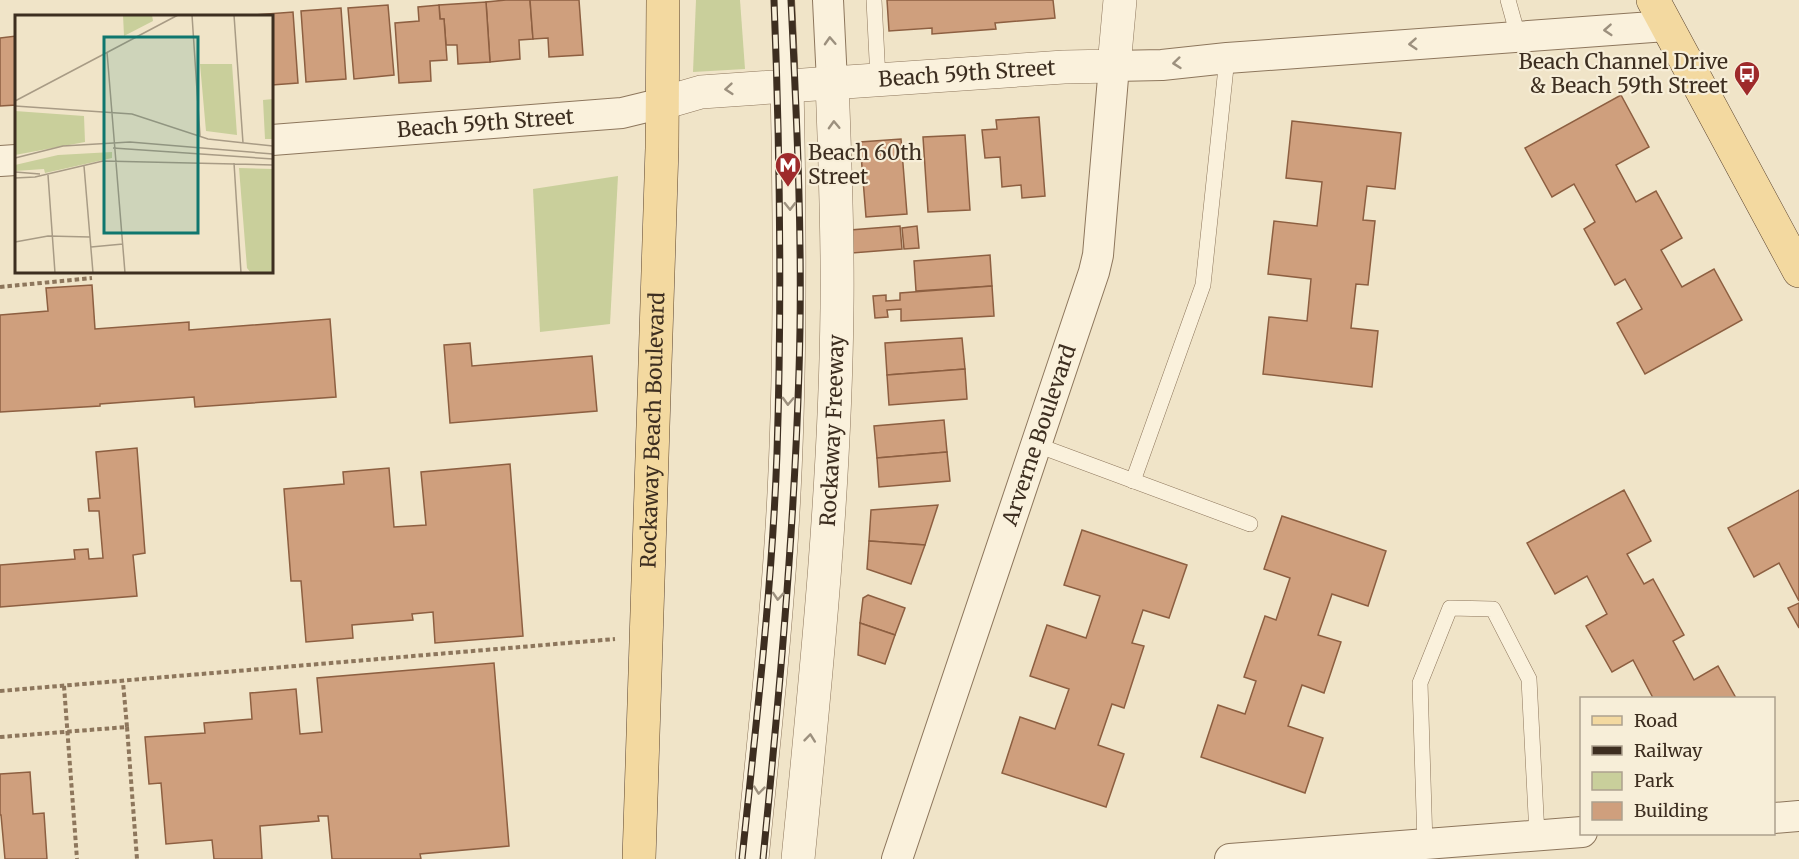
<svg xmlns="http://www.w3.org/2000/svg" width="1799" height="859" font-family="Merriweather,serif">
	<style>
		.green { fill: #c9cf9b }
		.building { fill: #cf9f7d; stroke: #8d5f41; stroke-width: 1.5 }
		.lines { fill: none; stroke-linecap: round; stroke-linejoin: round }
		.service-casing { stroke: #8d765c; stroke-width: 16 }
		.pedestrian-casing { stroke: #8d765c; stroke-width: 24 }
		.minor-casing { stroke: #8d765c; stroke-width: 32 }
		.tertiary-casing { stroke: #8d765c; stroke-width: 34 }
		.primary-casing { stroke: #5b4430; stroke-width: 34 }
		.path { stroke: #8d765c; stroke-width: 4; stroke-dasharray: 4.5 3; stroke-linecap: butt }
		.service { stroke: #faf1dc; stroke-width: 15 }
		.pedestrian { stroke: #faf1dc; stroke-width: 22 }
		.minor { stroke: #faf1dc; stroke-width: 30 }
		.tertiary { stroke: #faf1dc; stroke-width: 33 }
		.primary { stroke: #f3d9a0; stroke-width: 33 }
		.rail-casing { stroke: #3d2e20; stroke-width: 7 }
		.rail { stroke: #f7eed8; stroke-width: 4.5; stroke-dasharray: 14; stroke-linecap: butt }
		.oneway { stroke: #9c907e }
		.labels { text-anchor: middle; stroke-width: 4.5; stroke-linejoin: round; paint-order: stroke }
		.poi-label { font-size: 21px; fill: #3d2e20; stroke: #f7eed8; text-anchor: end }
		.street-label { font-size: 21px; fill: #3d2e20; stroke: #f7eed8 }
		.inset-road { fill: none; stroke: #a89b85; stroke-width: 1.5 }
		.view { fill: #0f766e; fill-opacity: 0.15; stroke: #0f766e; stroke-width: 3 }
		.inset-edge { fill: none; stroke: #3d2e20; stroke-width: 3 }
	</style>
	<rect width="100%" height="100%" fill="#f0e4c8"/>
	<g class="green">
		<path d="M 696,0 L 740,0 L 745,69 L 693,72 Z"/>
		<path d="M 618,176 L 610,324 L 540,332 L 533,189 Z"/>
	</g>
	<g class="building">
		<path d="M 506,0 L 530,0 L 533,39 L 519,40 L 520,59 L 490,62 L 486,2 Z"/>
		<path d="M 530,0 L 579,0 L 583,55 L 549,57 L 548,38 L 533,39 Z"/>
		<path d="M 887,0 L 1053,0 L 1055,18 L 995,23 L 996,29 L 932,34 L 932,28 L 889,31 Z"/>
		<path d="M 486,2 L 490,62 L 458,64 L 457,45 L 446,45 L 444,19 L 440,19 L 439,5 Z"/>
		<path d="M 388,5 L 394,75 L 354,79 L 348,8 Z"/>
		<path d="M 439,5 L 440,19 L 444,19 L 447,60 L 430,61 L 431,81 L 399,83 L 395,23 L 419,21 L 418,7 Z"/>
		<path d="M 341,8 L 346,79 L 306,82 L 301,11 Z"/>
		<path d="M 293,12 L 298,83 L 272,85 L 272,16 L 253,15 Z"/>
		<path d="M 16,36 L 16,105 L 0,106 L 0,38 Z"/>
		<path d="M 1621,95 L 1649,147 L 1616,165 L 1636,202 L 1656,191 L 1682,238 L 1661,250 L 1682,287 L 1714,269 L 1742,320 L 1645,374 L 1617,323 L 1642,309 L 1625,279 L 1615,285 L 1584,229 L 1595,222 L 1574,184 L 1552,197 L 1525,148 Z"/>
		<path d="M 1039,117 L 1045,196 L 1022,198 L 1021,185 L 1002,187 L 1000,157 L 985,158 L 982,130 L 997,129 L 996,120 Z"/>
		<path d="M 1292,121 L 1401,133 L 1395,189 L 1367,186 L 1363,220 L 1375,221 L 1368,285 L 1356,284 L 1351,328 L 1378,331 L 1372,387 L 1263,374 L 1269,317 L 1307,321 L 1311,279 L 1268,274 L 1274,221 L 1317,226 L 1322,182 L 1286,178 Z"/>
		<path d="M 965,135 L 970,210 L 928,212 L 923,137 Z"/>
		<path d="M 901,139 L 907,214 L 866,217 L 860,142 Z"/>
		<path d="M 900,226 L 902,249 L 852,253 L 850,230 Z"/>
		<path d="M 917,226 L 919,248 L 904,249 L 902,228 Z"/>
		<path d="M 990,255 L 992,286 L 916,291 L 914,261 Z"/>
		<path d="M 92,285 L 95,329 L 189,322 L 189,330 L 330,319 L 336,397 L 195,407 L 194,397 L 100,404 L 100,406 L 0,412 L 0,315 L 48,311 L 46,288 Z"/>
		<path d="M 992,286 L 994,316 L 901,321 L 901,309 L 887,310 L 888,317 L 875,318 L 873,296 L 886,295 L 886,301 L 900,300 L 900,293 Z"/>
		<path d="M 962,338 L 965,369 L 887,375 L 885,343 Z"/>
		<path d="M 470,343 L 472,366 L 592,356 L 597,411 L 450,423 L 444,345 Z"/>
		<path d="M 965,369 L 967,399 L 889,405 L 887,375 Z"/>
		<path d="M 944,420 L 947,452 L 877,458 L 874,426 Z"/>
		<path d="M 137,448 L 145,553 L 133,555 L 137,596 L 0,607 L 0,565 L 75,559 L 74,550 L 88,549 L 89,559 L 103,558 L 99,511 L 89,511 L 88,499 L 100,498 L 96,452 Z"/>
		<path d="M 947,452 L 950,481 L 879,487 L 877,458 Z"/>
		<path d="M 510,464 L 523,636 L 435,643 L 433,612 L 412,614 L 413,620 L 352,625 L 353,638 L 306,642 L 301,581 L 291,581 L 284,489 L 344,484 L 343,472 L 389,468 L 394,527 L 426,525 L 421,472 Z"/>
		<path d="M 1624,490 L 1651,541 L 1627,554 L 1644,584 L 1653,579 L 1684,635 L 1673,641 L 1694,680 L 1718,666 L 1736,698 L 1651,698 L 1653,698 L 1633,660 L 1612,672 L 1586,626 L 1607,614 L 1587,576 L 1555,594 L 1527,543 Z"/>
		<path d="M 1799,490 L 1799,601 L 1779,563 L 1754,577 L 1728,528 Z"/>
		<path d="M 938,505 L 925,545 L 869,541 L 871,510 Z"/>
		<path d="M 1282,516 L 1386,551 L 1368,606 L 1332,594 L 1318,635 L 1341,642 L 1324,693 L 1302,685 L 1288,726 L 1323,738 L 1305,793 L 1201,757 L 1218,705 L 1245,714 L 1256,681 L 1244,677 L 1265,616 L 1276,620 L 1290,578 L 1264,569 Z"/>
		<path d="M 1082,530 L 1187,565 L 1169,618 L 1143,610 L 1132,643 L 1144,646 L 1124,708 L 1112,704 L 1098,745 L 1124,754 L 1106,807 L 1002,773 L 1020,717 L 1055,729 L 1069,689 L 1030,676 L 1047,625 L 1086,638 L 1100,596 L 1064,585 Z"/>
		<path d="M 869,541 L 925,545 L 911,584 L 867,569 Z"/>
		<path d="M 868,595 L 905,608 L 895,635 L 860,623 L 863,598 Z"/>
		<path d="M 1799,603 L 1799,628 L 1788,608 Z"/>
		<path d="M 860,623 L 895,635 L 885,664 L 858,655 Z"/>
		<path d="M 494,663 L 509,846 L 420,854 L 421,859 L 332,859 L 328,816 L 318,816 L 319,821 L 260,826 L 262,859 L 214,859 L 212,840 L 166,844 L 161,783 L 149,784 L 145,737 L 205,733 L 204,723 L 252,719 L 250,693 L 296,689 L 300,734 L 322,732 L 317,678 Z"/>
		<path d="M 30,772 L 33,814 L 44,813 L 47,859 L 5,859 L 1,815 L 0,815 L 0,774 Z"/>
	</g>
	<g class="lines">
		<g class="service-casing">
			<g id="service">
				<path d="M 874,0 L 878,79"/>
				<path d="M 1508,0 L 1518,36"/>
				<path d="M 1037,445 L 1250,524"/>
				<path d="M 1133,481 L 1203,285 L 1227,58"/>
				<path d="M 1425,844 L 1420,683 L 1450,608 L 1493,609 L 1529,679 L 1537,835"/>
			</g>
		</g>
		<g class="pedestrian-casing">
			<path id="pedestrian" d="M 783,0 L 787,85"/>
		</g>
		<g class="minor-casing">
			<g id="minor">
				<path d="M 828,0 L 832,82"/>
				<path id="s1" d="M 272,140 L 622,113 L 663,103"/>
				<path d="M 0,161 L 16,160"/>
				<path d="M 1774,818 L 1799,816"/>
				<path id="s2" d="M 897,859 L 1094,272 L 1098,255 L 1114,66 L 1162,65 L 1227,58 L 1666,26"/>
				<path d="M 1230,859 L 1582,832"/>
			</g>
		</g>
		<g class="tertiary-casing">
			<g id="tertiary">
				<path id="s3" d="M 663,103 L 701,92 L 1064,67 L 1114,66 L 1120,0"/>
				<path d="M 752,859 C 764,737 778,615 784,493 C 791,357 790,221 787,85"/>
				<path id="s4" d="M 798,859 C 816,676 835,492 837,308 C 838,233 835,157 832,82"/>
			</g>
		</g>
		<g class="primary-casing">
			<g id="primary">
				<path d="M 1653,0 L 1799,271"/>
				<path id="s5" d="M 639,859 L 662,148 L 663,0"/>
			</g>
		</g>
		<g class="path">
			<path d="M 0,287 L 92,278"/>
			<path d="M 64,686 L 77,859"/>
			<path d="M 0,691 L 615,639"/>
			<path d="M 127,727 L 137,859"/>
			<path d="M 0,737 L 127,727 L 123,682"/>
		</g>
		<use href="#service" class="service"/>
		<use href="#pedestrian" class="pedestrian"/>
		<use href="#minor" class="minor"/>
		<use href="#tertiary" class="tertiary"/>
		<use href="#primary" class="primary"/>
		<g class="rail-casing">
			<g id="rail">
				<path d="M 742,859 C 756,724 772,589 777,453 C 782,302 780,151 774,0"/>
				<path d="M 763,859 C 779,697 794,534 799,371 C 803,248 797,123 791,0"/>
			</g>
		</g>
		<use href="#rail" class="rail"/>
	</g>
	<defs><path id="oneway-chevron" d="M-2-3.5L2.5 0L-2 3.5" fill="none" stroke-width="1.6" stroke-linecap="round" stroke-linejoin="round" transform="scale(1.5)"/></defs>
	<g class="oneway">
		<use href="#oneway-chevron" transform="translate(1608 30) rotate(176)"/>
		<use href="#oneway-chevron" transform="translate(830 41) rotate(-93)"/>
		<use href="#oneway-chevron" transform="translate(1413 44) rotate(176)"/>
		<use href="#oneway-chevron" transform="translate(1177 63) rotate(174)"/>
		<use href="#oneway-chevron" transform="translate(729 89) rotate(175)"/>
		<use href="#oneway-chevron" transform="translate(834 125) rotate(-92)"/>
		<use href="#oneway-chevron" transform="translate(790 206) rotate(89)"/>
		<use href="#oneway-chevron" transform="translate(788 401) rotate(92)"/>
		<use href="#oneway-chevron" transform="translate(778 596) rotate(94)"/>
		<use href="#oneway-chevron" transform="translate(810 738) rotate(-84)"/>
		<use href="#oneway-chevron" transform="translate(759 790) rotate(96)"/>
	</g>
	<defs>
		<g id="bus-pin" transform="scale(1.35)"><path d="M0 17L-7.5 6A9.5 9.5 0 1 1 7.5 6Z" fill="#9e2a2b" stroke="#f7eed8"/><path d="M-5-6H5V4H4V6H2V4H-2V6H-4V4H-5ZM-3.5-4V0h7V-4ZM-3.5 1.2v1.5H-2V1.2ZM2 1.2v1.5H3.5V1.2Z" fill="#fff"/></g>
		<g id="metro-pin" transform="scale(1.35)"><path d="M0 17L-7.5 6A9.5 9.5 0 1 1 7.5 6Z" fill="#9e2a2b" stroke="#f7eed8"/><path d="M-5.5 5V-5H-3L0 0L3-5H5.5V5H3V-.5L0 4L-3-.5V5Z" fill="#fff"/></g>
	</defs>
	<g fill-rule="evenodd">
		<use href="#bus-pin" x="1747" y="74"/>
		<use href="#metro-pin" x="788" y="165"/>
	</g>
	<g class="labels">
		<g class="poi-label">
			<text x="1728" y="69">Beach Channel Drive<tspan x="1728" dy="24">&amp; Beach 59th Street</tspan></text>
			<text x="808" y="160" text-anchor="start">Beach 60th<tspan x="808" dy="24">Street</tspan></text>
		</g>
		<g class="street-label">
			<text dy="7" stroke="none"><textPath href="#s3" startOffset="306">Beach 59th Street</textPath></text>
			<text dy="7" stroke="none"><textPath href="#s1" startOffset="214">Beach 59th Street</textPath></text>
			<text dy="7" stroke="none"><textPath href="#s5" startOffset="429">Rockaway Beach Boulevard</textPath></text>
			<text dy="7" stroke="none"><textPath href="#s4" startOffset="430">Rockaway Freeway</textPath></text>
			<text dy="7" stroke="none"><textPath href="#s2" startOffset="447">Arverne Boulevard</textPath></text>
		</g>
	</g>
	<g transform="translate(15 15)">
		<rect width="258" height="258" fill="#f0e4c8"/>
		<path d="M 108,0 L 137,0 L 138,6 L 109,21 ZM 185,49 L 217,49 L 222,120 L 191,116 ZM 258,84 L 258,124 L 250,124 L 248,85 ZM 0,96 L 69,101 L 70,127 L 0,140 ZM 97,137 L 97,143 L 30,158 L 29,154 L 0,156 L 0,150 L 43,140 ZM 224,153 L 258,154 L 258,258 L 236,258 L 232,253 Z" fill="#c9cf9b"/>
		<path class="inset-road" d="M 177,0 L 185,121M 219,0 L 228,128M 92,37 L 110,258M 0,86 L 163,0M 0,91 L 117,99 L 193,124 L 258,131M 98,133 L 258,144M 0,143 L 48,131 L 115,127 L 258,139M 219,148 L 226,258M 69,151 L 78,258M 0,157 L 25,159M 33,160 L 40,258M 0,163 L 20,162 L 88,146 L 258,150M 0,227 L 33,221 L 75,222M 76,232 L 108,229"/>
		<path class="view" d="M 89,22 L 183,22 L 183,218 L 89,218 Z"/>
		<rect width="258" height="258" class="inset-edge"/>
	</g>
	<rect x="1580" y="697" width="195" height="138" fill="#f7eed8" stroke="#ada18e" stroke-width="1.5"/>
	<rect x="1592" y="716" width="30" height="9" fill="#f3d9a0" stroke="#ada18e" stroke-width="1.5"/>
	<text x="1634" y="727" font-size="18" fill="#3d2e20">Road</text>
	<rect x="1592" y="746" width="30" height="9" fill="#3d2e20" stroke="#ada18e" stroke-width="1.5"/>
	<text x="1634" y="757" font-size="18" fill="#3d2e20">Railway</text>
	<rect x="1592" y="772" width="30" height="18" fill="#c9cf9b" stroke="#ada18e" stroke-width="1.5"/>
	<text x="1634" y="787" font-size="18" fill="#3d2e20">Park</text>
	<rect x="1592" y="802" width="30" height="18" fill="#cf9f7d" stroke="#ada18e" stroke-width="1.5"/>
	<text x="1634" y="817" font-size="18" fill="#3d2e20">Building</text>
</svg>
